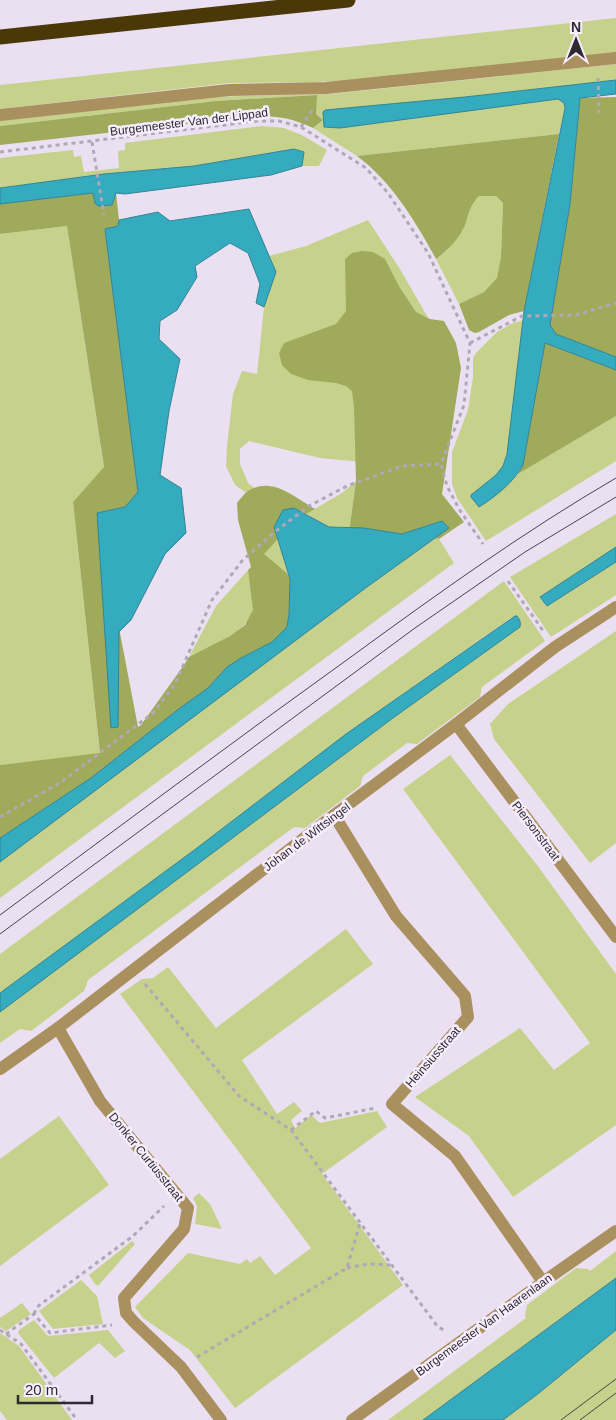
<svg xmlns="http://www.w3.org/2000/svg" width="616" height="1420" font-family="Helvetica,sans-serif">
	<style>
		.green { fill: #c6d18b }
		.forest { fill: #9fab5b }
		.water { fill: #35abbf; stroke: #338494 }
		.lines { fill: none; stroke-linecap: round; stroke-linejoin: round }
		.path { stroke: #b1a8b7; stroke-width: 3; stroke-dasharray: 4 4; stroke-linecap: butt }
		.minor { stroke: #a9905e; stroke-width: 12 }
		.highway { stroke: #4b3809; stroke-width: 15 }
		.tram { stroke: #49444d; stroke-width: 1 }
		.labels { text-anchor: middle; stroke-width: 5; stroke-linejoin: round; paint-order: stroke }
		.street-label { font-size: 12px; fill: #2e2a31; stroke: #f7eefd }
	</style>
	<rect width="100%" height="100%" fill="#ebe0f2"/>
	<g class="green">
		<path d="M 616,18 L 616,54 L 353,80 L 317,82 L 229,83 L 0,109 L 0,85 Z"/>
		<path d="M 616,64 L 616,80 L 465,97 L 558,99 L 564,103 L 565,108 L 559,134 L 357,156 L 313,128 L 323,120 L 316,114 L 316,95 L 216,101 L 0,126 L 0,119 L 205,97 L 331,94 Z"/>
		<path d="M 262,126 L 284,128 L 302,135 L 327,150 L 319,166 L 302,166 L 304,153 L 294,149 L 194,166 L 104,174 L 0,188 L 0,158 L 73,150 L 74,157 L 81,156 L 84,172 L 119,168 L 118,151 L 125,150 L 125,143 Z"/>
		<path d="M 479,196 L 496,196 L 503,203 L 501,256 L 497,279 L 484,292 L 459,304 L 436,259 L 447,250 L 464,226 L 471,205 Z"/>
		<path d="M 368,220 L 400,269 L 435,330 L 374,463 L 320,458 L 249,441 L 240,449 L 240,464 L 248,483 L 283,510 L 255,499 L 235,485 L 226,466 L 227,446 L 233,394 L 242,371 L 257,374 L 264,307 L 276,272 L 269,256 L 306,246 Z"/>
		<path d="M 67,226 L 104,468 L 73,502 L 100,754 L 0,765 L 0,234 Z"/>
		<path d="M 524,320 L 507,454 L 503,466 L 496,475 L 471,495 L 479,507 L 488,501 L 518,474 L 616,416 L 616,461 L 486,541 L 457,498 L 452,484 L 452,452 L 468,410 L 473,377 L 473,358 L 477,352 L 497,332 L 513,323 Z"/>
		<path d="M 356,481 L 350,525 L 349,528 L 329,527 L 306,514 L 342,493 Z"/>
		<path d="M 616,514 L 616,547 L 540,598 L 547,606 L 616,562 L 616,595 L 551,637 L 510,577 Z"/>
		<path d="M 433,538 L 439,539 L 454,563 L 0,898 L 0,862 Z"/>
		<path d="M 278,539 L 288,574 L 263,554 Z"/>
		<path d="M 248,570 C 249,579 254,602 253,609 C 249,632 207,648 189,657 L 216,606 Z"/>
		<path d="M 504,581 L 545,641 L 482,687 L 480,697 L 417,744 L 407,743 L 363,776 L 360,786 L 305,828 L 294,827 L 88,980 L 84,991 L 31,1031 L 20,1029 L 0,1043 L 0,1012 L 393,718 L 519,627 C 521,622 520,620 517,616 L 512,617 L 346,734 L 197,848 L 0,993 L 0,954 Z"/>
		<path d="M 616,631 L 616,843 L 590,863 L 494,739 L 490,724 L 508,704 Z"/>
		<path d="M 450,755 L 537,865 L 616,974 L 616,1125 L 513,1197 L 469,1136 L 415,1097 L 520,1028 L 554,1070 L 590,1043 L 403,789 Z"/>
		<path d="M 346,929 L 373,964 L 242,1060 L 277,1114 L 294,1102 L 302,1111 L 291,1120 L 295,1128 L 311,1115 L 320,1123 L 377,1111 L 387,1127 L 322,1174 L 403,1285 L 235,1408 L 190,1350 L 143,1318 L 135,1307 L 188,1253 L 240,1264 L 247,1259 L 250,1263 L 260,1256 L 275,1275 L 311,1248 L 120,994 L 142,979 L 153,978 L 168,967 L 216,1028 Z"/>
		<path d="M 59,1116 L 109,1185 L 0,1266 L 0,1159 Z"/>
		<path d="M 199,1193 L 210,1204 L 222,1229 L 195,1224 L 197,1206 L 193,1198 Z"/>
		<path d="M 132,1241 L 135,1244 L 98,1286 L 95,1284 L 89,1275 Z"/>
		<path d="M 616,1251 L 616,1278 L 423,1420 L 388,1420 L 526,1318 L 525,1316 L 527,1305 L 576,1268 L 588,1269 L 590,1271 Z"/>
		<path d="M 81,1280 L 97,1296 L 103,1324 L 53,1329 L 39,1311 Z"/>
		<path d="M 22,1303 L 31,1314 L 6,1331 L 0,1327 L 0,1318 Z"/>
		<path d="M 34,1320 L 48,1336 L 108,1330 L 125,1351 L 115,1358 L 99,1343 L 54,1378 L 18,1333 L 19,1330 Z"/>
		<path d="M 616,1330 L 616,1420 L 503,1420 L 539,1393 Z"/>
		<path d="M 0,1333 L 19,1346 L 72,1420 L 7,1420 L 0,1411 Z"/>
	</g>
	<g class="forest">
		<path d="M 317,95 L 316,114 L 323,120 L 313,128 C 287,116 275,116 247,117 L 0,145 L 0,126 L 216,101 Z"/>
		<path d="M 616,97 L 616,357 L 556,334 L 550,325 L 570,204 L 580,98 Z"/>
		<path d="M 559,134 L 524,311 L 509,315 L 479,332 L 475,333 L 469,330 L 459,304 L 484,292 L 497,278 L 501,256 L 503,203 L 496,196 L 479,196 C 469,207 470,211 465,225 C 459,239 448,250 436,259 C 416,222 392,182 357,156 Z"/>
		<path d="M 93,193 L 95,203 L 99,206 L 112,205 L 116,193 L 119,220 L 118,226 L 105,229 L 138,492 L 126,507 L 97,513 L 138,727 L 141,725 L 184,665 L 189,657 L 230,636 L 245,625 L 253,610 L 248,570 L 251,567 L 238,520 L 237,503 C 240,499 244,494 248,491 C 272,476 294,497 315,509 L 306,514 L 294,508 L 274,527 L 278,539 L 264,554 L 288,574 L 290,579 L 289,614 L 287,627 L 272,642 L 241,658 L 227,667 L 208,688 L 180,708 L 91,778 L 0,838 L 0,765 L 100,753 L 73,502 L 104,467 L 67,226 L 0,234 L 0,204 Z"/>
		<path d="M 362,251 L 373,252 L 385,259 L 400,288 L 416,312 L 430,319 L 444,321 L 456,343 L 461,368 L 442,494 L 464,522 L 439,539 L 433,538 L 449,528 L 442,521 L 402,534 L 364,528 L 349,528 L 350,525 L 356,481 L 354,407 L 352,391 L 346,386 L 336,383 L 308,380 L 291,374 L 282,365 L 279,353 L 284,343 L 336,324 L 346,311 L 345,259 L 352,253 Z"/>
		<path d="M 545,343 L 616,370 L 616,416 L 518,474 L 523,465 Z"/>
	</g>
	<g class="water">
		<path d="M 616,80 L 616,94 L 580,98 L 570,204 L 550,325 L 556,334 L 616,357 L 616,370 L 545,343 L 523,465 C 514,482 495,497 479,507 L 471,497 L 471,495 L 496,475 L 503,466 L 507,454 L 524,311 L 565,108 L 564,103 L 558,99 L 340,128 L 324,127 L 323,112 L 325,110 L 465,97 Z"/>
		<path d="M 294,149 L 304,152 L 302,166 L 271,175 L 125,194 L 116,193 L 112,205 L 98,206 L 95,203 L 93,193 L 0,204 L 0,188 L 104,174 L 194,166 Z"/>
		<path d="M 249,209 L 276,272 L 264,307 L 256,303 L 260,284 L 248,253 L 230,243 L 195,266 L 197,277 L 177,310 L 160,321 L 159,339 L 180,359 L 169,411 L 160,475 L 181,488 L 186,533 L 165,554 L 131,620 L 119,632 L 118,727 L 111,728 L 97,513 L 125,507 L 138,492 L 105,229 L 118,226 L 119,220 L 158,212 L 170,221 Z"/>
		<path d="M 294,508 L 329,527 L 364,528 L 402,534 L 442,521 L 449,528 L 367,587 L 0,862 L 0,838 L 91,778 L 180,708 L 208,688 L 227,667 L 241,658 L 272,642 L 287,627 L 289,614 L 290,579 L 274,527 L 283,510 Z"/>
		<path d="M 616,547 L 616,562 L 547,606 L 540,597 Z"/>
		<path d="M 515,616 L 517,616 C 520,620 521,622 520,627 L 393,718 L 0,1012 L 0,993 L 197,848 L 346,734 Z"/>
		<path d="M 616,1278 L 616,1330 L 539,1393 L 503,1420 L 423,1420 Z"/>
	</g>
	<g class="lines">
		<g class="path">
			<path d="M 598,78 L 599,113"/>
			<path d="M 301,127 L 314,107"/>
			<path d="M 92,142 L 104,215"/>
			<path d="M 0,152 L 257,121 L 279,121 L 301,127 L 366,168 L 388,193 L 428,253 L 470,343 L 464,405 L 441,464 L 447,486 L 459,509 L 483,544"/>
			<path d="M 470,343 L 522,316 L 576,315 L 616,303"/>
			<path d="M 508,581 L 544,632"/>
			<path d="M 0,817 L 61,782 L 153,713 L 175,684 L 212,600 L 242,561 L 272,534 L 309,506 L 347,486 L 402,466 L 440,464"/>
			<path d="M 145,984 L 239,1096 L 291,1130 L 438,1327 L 446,1331"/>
			<path d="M 291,1130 L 316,1111 L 325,1118 L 376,1108"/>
			<path d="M 347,1268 L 368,1264 L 392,1265"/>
			<path d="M 34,1314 L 37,1307 L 133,1236 L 164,1206"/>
			<path d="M 0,1330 L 21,1344 L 77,1420"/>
			<path d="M 6,1334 L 34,1314 L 50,1333 L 112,1325"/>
			<path d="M 197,1357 L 347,1268 L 360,1223"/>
		</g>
		<g class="minor">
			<path d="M 0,115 L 229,90 L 326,88 L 616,58"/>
			<path d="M 456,724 L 616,937"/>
			<path d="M 334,815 L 396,916 L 465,996 L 468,1017 L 392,1104 L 455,1156 L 543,1282"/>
			<path d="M 58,1028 L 100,1101 L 188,1208 L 184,1229 L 124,1298 L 126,1313 L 134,1322 L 181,1367 L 221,1420"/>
			<path d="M 0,1069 L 58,1028 L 334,815 L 456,724 L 555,647 L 616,607"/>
			<path d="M 352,1420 L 543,1282 L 616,1231"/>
		</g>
		<path class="highway" d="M 0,37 L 348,0"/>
		<g class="tram">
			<path d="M 0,915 C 118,828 235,740 355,654 C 440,592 525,531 616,478"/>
			<path d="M 0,934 L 415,628 L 525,552 L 616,497"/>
			<path d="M 561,1420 L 616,1379"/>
			<path d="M 580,1420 L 616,1393"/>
		</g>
	</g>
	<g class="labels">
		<g class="street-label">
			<text transform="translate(189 122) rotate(-7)" y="4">Burgemeester Van der Lippad</text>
			<text transform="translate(536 831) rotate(53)" y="4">Piersonstraat</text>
			<text transform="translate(307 837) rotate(-37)" y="4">Johan de Wittsingel</text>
			<text transform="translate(433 1057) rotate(-49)" y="4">Heinsiusstraat</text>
			<text transform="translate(146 1157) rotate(51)" y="4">Donker Curtiusstraat</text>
			<text transform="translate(484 1325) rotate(-36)" y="4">Burgemeester Van Haarenlaan</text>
		</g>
	</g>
	<g transform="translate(576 40)" stroke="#f7eefd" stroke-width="4" paint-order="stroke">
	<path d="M0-4L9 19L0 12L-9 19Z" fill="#2e2a31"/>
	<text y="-8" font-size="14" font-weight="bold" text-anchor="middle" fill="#2e2a31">N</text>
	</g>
	<path d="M18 1395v8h74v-8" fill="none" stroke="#2e2a31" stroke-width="2.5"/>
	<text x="25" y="1395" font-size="15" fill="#2e2a31" stroke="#f7eefd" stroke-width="4" paint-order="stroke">20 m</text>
</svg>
